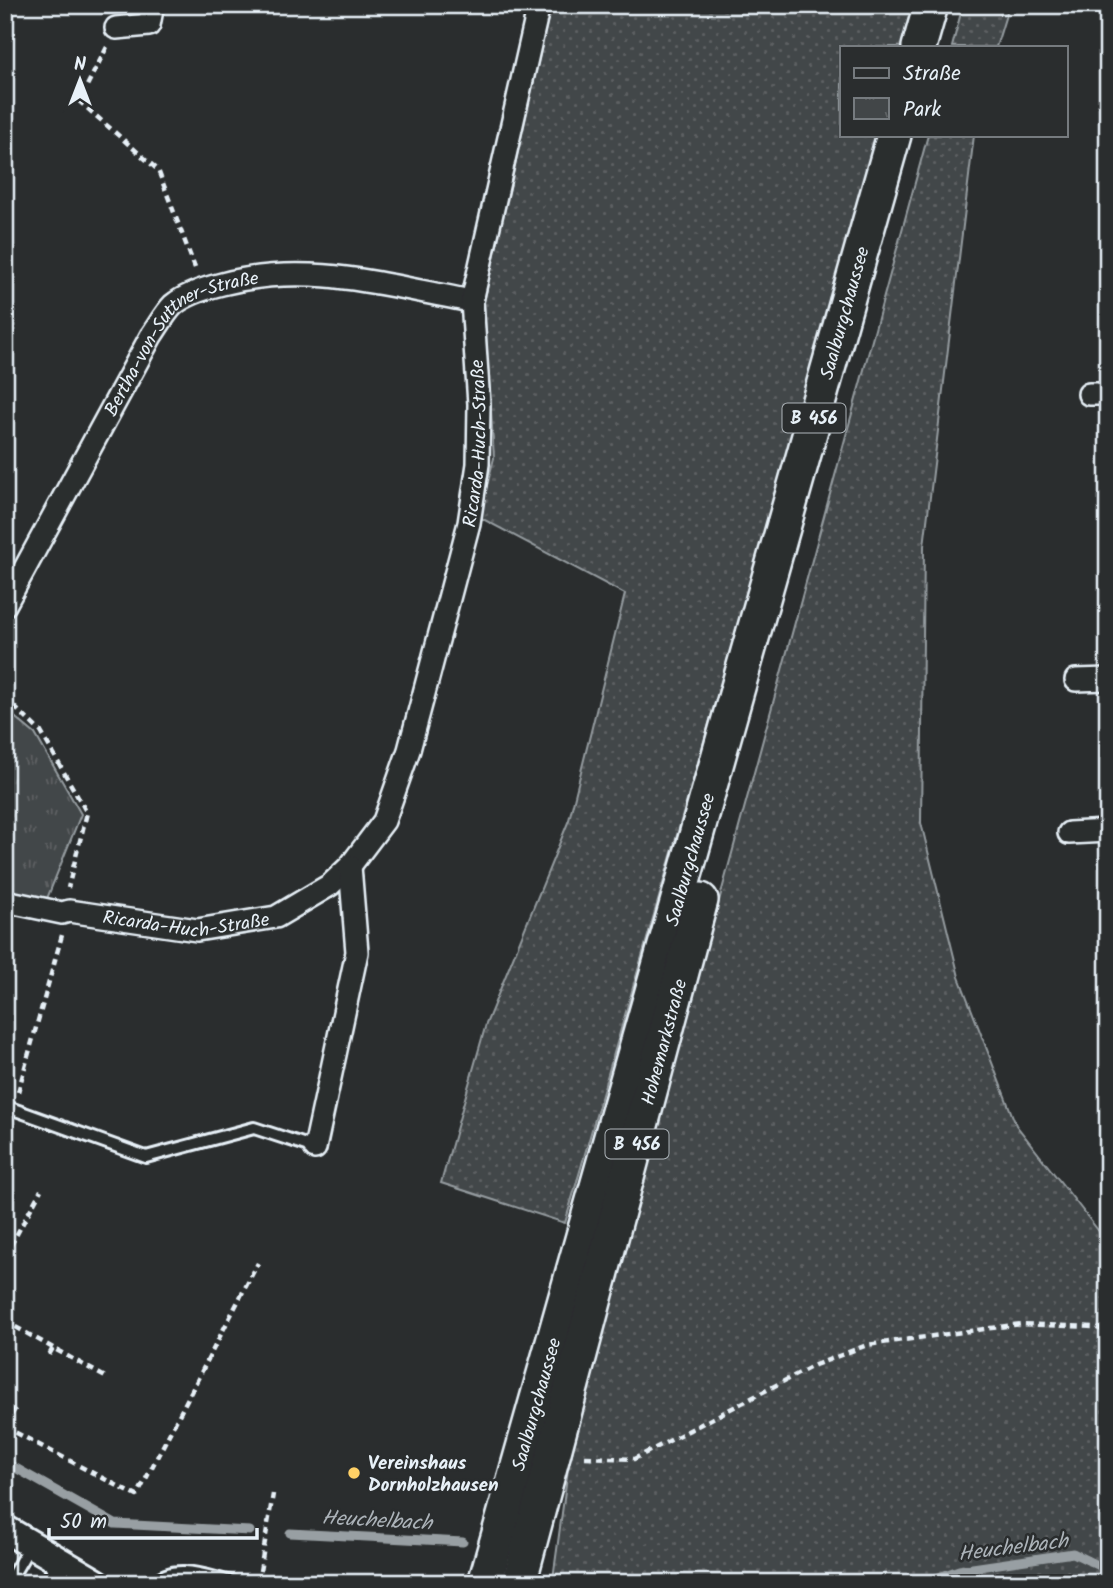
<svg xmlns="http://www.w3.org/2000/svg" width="1113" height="1588" font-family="Kalam,sans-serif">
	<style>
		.grass { fill: url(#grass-dots); stroke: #959ca0; stroke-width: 2 }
		.park { fill: url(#park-tufts); stroke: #959ca0; stroke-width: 2 }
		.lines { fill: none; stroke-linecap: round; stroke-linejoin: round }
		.stream { stroke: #989fa3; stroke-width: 9 }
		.service-casing { stroke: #e8f1f8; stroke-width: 16 }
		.minor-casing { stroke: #e8f1f8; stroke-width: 26 }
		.tertiary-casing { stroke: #e8f1f8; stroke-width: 32 }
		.primary-casing { stroke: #e8f1f8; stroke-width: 38 }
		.path { stroke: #e8f1f8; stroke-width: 4.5; stroke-dasharray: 7 5; stroke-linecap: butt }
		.service { stroke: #2a2d2e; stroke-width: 10 }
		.minor { stroke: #2a2d2e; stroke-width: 21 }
		.tertiary { stroke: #2a2d2e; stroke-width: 26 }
		.primary { stroke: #2a2d2e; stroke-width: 33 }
		.poi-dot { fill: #ffd166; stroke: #2a2d2e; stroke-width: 2.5 }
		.labels { text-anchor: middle; stroke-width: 5; stroke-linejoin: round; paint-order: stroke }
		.shield { fill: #2a2d2e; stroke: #afb6bb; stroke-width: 2 }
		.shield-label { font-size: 18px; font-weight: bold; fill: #e8f1f8 }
		.street-label { font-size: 19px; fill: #e8f1f8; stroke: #2a2d2e }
		.poi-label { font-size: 19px; font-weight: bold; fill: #e8f1f8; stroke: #2a2d2e; text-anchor: start }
		.water-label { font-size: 21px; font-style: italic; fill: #acb3b9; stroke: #2a2d2e }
	</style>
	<defs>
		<pattern id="grass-dots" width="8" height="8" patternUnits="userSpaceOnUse" patternTransform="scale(1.75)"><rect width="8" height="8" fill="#424648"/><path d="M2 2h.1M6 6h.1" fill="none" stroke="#5d6163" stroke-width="1.8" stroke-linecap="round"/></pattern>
		<pattern id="park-tufts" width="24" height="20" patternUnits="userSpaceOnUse" patternTransform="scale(1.75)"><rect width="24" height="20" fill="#424648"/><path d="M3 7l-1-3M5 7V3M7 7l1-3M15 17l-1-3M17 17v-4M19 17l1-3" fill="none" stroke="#5d6163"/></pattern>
	</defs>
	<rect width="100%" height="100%" fill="#2a2d2e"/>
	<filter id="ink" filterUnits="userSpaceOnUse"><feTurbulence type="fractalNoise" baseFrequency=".0143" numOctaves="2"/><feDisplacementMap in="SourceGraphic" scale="14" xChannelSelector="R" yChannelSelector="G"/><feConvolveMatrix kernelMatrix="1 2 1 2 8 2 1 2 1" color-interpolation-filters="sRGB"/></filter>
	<g filter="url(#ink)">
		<g class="grass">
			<path d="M 551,5 L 917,5 L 904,47 L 842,47 L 842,135 L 879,135 L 565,1223 L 441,1183 L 486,1024 L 569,820 L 625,594 L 479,517 L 494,458 L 484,302 Z"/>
			<path d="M 963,5 L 1009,5 L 996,47 L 952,47 Z"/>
			<path d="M 928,135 L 974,135 L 924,546 L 921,823 L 959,977 L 1016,1125 L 1108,1243 L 1108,1583 L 561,1583 L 553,1579 L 568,1469 L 645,1172 Z"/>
		</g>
		<path class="park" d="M 5,709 L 35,734 L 81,814 L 46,901 L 5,892 Z"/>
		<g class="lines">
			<g class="stream">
				<path d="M 5,1462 L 115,1524 L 250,1531"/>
				<path d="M 290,1533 L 463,1542"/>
				<path d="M 590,1579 L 601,1583"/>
				<path d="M 922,1583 L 959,1570 L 1073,1553 L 1108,1570"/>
			</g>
			<g class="service-casing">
				<g id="service">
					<path d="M 13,1109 L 146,1157 L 254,1128 L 315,1148"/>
					<path d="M 8,1583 L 31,1544"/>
					<path d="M 45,1583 L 59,1560"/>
					<path d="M 154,1583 C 174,1561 211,1578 236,1583"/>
				</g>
			</g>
			<g class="minor-casing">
				<g id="minor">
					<path d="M 116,28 L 149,25 L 153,5"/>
					<path d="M 1089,394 L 1108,394"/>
					<path id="s1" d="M 5,605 L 151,336 C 158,326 165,313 173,305 C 186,294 206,288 222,284 C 310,261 386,286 472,301"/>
					<path d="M 1076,680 L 1108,679"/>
					<path d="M 1069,833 L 1108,831"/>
					<path id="s2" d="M 5,901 L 62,913 L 69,911 L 197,930 L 276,917 L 330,885 L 350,866 L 384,821 L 409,750 L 469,523 L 478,464 L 479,404 L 472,301 L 539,5"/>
					<path d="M 315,1148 L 357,952 L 350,866"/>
				</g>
			</g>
			<g class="tertiary-casing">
				<path id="tertiary" d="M 5,1529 L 97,1583"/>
			</g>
			<g class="primary-casing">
				<g id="primary">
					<path d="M 919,47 L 931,5"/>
					<path id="s3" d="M 485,1583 L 894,135"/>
					<path id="s4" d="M 519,1583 L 701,900"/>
				</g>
			</g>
			<g class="path">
				<path d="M 107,47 L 79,101 L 158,170 L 195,268"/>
				<path d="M 5,698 L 41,732 L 87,813 L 68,888"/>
				<path d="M 18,1092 L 62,935"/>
				<path d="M 5,1256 L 41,1190"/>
				<path d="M 5,1321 L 53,1348"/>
				<path d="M 49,1355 L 53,1348 L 107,1378"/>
				<path d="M 5,1425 L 17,1406"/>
				<path d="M 5,1427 L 137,1496 L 258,1263"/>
				<path d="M 585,1457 L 634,1459 L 815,1365 L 867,1345 L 1021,1324 L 1094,1327 L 1108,1332"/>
				<path d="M 258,1583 L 273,1494"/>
			</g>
			<use href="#service" class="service"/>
			<use href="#minor" class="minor"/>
			<use href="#tertiary" class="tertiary"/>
			<use href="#primary" class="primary"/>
		</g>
	</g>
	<circle class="poi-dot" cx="354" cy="1473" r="7"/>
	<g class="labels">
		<g class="shield">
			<rect x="782.5" y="403.5" width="63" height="29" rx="5"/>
			<rect x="605.5" y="1129.5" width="63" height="29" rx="5"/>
		</g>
		<g class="shield-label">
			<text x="814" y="424">B 456</text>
			<text x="637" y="1150">B 456</text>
		</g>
		<g class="street-label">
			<text dy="7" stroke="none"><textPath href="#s3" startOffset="1320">Saalburgchaussee</textPath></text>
			<text dy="7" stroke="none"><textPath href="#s1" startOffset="326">Bertha-von-Suttner-Straße</textPath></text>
			<text dy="7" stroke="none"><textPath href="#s2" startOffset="812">Ricarda-Huch-Straße</textPath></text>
			<text dy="7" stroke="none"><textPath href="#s3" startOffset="752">Saalburgchaussee</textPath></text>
			<text dy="7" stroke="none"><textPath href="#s2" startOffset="184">Ricarda-Huch-Straße</textPath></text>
			<text dy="7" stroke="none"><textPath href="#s4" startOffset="560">Hohemarkstraße</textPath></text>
			<text dy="7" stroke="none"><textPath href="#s3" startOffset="186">Saalburgchaussee</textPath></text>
		</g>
		<g class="poi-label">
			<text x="368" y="1469">Vereinshaus<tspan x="368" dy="22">Dornholzhausen</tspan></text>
		</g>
		<g class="water-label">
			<text transform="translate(377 1520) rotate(3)" y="7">Heuchelbach</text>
			<text transform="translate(1013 1547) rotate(-7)" y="7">Heuchelbach</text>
		</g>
	</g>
	<rect width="1113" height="1588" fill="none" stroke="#2a2d2e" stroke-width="28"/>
	<rect x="14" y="14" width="1085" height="1560" fill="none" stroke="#e8f1f8" stroke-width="2.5" filter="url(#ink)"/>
	<rect x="840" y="46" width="228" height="91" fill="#2a2d2e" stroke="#767b7f" stroke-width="2"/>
	<rect x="854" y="68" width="35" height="10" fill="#2a2d2e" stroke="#767b7f" stroke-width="2"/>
	<text x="903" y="80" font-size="21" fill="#e8f1f8">Straße</text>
	<rect x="854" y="98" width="35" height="21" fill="url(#park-tufts)" stroke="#767b7f" stroke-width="2"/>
	<text x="903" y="116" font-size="21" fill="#e8f1f8">Park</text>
	<g transform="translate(80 80)" stroke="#2a2d2e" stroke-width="5" paint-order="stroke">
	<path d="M0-5L12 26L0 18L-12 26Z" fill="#e8f1f8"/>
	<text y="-10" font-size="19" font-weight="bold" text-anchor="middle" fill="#e8f1f8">N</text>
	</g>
	<path d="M49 1528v10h208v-10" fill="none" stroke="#e8f1f8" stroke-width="3.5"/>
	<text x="60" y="1528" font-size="21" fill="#e8f1f8" stroke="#2a2d2e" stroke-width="5" paint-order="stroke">50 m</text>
</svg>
